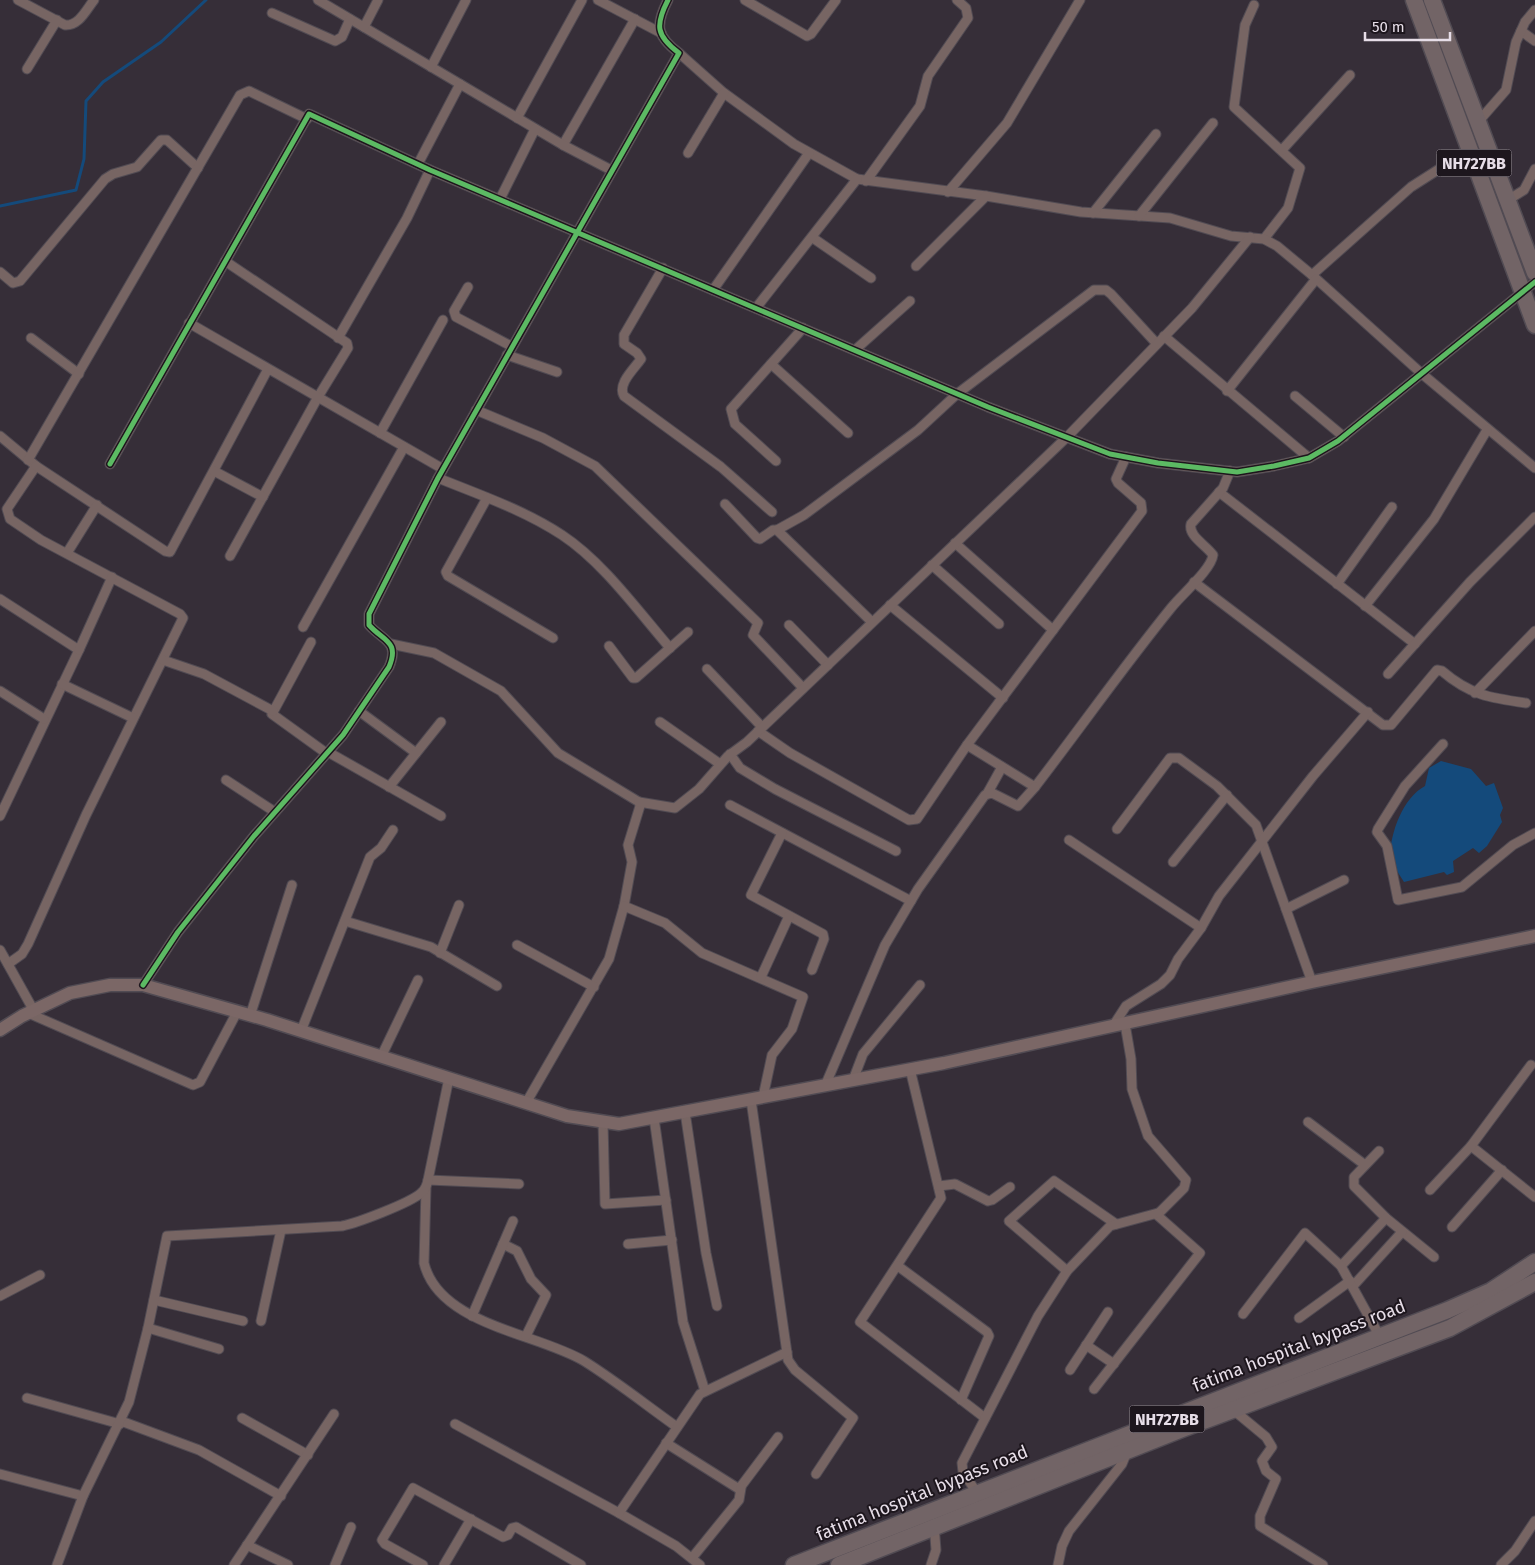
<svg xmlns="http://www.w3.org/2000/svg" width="1535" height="1565" font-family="'Fira Sans',sans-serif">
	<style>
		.water { fill: #144a7b }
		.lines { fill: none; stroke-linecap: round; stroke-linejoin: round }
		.stream { stroke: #144a7b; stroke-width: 3 }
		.street-casing { stroke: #514b53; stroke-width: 11 }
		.secondary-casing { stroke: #514b53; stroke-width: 15 }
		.highway-casing { stroke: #514b53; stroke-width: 19 }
		.street { stroke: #776563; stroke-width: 9 }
		.secondary { stroke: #7b6766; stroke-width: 12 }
		.highway { stroke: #726466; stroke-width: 16 }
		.cycleway-casing { stroke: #1d161d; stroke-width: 8 }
		.cycleway { stroke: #5cba63; stroke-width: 5 }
		.labels { text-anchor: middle; stroke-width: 4; stroke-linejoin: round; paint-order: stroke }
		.shield { fill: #1d161d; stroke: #aaa2ab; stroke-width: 1 }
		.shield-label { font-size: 16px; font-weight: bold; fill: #e7dee8 }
		.street-label { font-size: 18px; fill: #e7dee8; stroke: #1d161d }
	</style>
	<rect width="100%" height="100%" fill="#362e38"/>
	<path class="water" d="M 1441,761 L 1471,769 L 1486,786 L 1494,783 L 1503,808 L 1500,815 L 1502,822 L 1487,846 L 1479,853 L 1473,848 L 1453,861 L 1454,872 L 1447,875 L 1444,872 L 1404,882 L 1397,871 L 1391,870 C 1386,844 1400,799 1425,786 L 1429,768 Z"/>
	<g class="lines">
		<path class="stream" d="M 0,206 L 76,190 L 84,159 L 86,101 L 103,82 L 161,42 L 206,0"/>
		<g class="street-casing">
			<g id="street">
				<path d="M 18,0 L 65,25 C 79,26 86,10 94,0"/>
				<path d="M 318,0 L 460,84"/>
				<path d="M 598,0 L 661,33"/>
				<path d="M 745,0 L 807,36 L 811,34 L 836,0"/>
				<path d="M 1254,5 L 1245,25 L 1234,107 L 1300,168 L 1288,208 L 1264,239"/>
				<path d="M 272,13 L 335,41 L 342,37 L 350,19"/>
				<path d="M 364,27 L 378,0"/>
				<path d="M 1521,31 L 1535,41"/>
				<path d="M 679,53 L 724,93 L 794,144 L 857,179 L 986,196 L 1081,212 L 1170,218 L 1231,236 L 1264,239 L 1277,246 L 1312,275"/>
				<path d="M 431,67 L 466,0"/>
				<path d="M 27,69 L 57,20"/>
				<path d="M 517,118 L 582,0"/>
				<path d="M 1478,122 L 1506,90 L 1516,42 L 1525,22 L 1535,10"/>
				<path d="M 563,145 L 635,19"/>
				<path d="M 1282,150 L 1350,75"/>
				<path d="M 1469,150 L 1411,187 L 1312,275 L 1421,373 L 1535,468"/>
				<path d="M 688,153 L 724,93"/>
				<path d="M 418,164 L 460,84 L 563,145 L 611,170"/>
				<path d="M 866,181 L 920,106 L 928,76 L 968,18 L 966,8 L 957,0"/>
				<path d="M 948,192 L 1007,123 L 1080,0"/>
				<path d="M 500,199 L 535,129"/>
				<path d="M 1508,200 L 1524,190 L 1535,169"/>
				<path d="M 1093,213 L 1156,134"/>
				<path d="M 1139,216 L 1213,123"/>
				<path d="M 813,238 L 871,278"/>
				<path d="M 225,261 L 347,343 L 348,348 L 318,397 L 230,556"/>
				<path d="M 916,266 L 986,196"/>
				<path d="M 663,268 L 624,335 L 624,344 L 637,353 L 641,359 C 634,369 617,384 624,396 L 721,467 L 772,512"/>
				<path d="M 0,272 L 13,283 L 20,281 L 105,179 L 113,174 L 137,167 L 161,140 L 167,140 L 198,168"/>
				<path d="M 468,287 L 454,311 L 456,317 L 511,346"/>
				<path d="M 713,290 L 809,153"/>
				<path d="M 756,308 L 857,179"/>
				<path d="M 189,323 L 443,469"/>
				<path d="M 1164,336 L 1309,458"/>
				<path d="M 31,338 L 79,374"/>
				<path d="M 338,338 L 407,218 L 430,170"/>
				<path d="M 855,350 L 910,301"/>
				<path d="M 507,355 L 557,372"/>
				<path d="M 771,364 L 848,433"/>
				<path d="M 1227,391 L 1316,279"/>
				<path d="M 1295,396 L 1344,437"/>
				<path d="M 476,410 L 543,438 L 595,466 L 758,623 L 753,635 L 803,688"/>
				<path d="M 380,433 L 443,320"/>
				<path d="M 0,436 L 36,466 L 7,509 L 10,519 L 41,540 L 180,614 L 183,618 L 86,815 L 28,944 L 22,954 L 8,964"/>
				<path d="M 28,460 L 240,95 L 249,91 L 307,119"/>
				<path d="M 776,461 L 735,424 L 731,409 L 803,328"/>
				<path d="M 110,464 L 309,114 L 430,170 L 988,407 L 1110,454 L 1158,463 L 1237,472 L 1274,466 L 1309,458 L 1338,441 L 1535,282"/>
				<path d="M 36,466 L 165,551 L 170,552 L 268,369"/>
				<path d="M 214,471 L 263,497"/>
				<path d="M 438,478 C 480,495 524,510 562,535 C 603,562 638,611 670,648"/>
				<path d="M 1219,492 L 1415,644"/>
				<path d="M 487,498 L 446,572 L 448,576 L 553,638"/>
				<path d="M 725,504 L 757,538 L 760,539 L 773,530 L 777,530 L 872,622"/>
				<path d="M 777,530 L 804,515 L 871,465 L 918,430 L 957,394 L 1094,290 L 1106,290 L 1111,294 L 1157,344"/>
				<path d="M 955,543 L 1053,630"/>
				<path d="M 67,553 L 97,505"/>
				<path d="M 932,565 L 999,624"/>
				<path d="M 1194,582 L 1383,725 L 1391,725 L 1437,670 L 1442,671 C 1470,695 1490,698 1526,703"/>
				<path d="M 1337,584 L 1392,507"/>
				<path d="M 0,599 L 79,650 L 0,816"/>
				<path d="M 890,605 L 1003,698"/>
				<path d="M 1365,606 L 1434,519 L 1487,430"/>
				<path d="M 789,625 L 828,665"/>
				<path d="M 303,627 L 404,447"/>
				<path d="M 311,642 L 272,714 L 326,753"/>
				<path d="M 391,644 L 434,653 L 501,691 L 558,753 L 639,802 L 640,806 L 628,845 L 632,862 L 624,906 L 609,959 L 526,1103"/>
				<path d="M 609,646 L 633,678 L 636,678 L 688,632"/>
				<path d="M 79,650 L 112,577"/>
				<path d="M 163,660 L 204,674 L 273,711"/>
				<path d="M 707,669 L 762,727"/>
				<path d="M 1388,674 L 1470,582 L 1535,517"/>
				<path d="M 62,684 L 133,718"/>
				<path d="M 0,691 L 44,719"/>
				<path d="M 1475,693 L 1535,631"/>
				<path d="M 359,711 L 416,753"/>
				<path d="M 660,722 L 720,764"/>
				<path d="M 758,731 L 790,753 L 909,820 L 917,819 L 967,745 L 1142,511 L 1141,503 L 1118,483 L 1116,479 L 1126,457"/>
				<path d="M 1443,744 L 1405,786 L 1378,829 L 1377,832 L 1387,846 L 1398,900 L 1462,887 L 1513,845 L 1535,833"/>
				<path d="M 967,745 L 1035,787 C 1081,727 1124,666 1171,608 C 1182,594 1211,570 1213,555 C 1206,545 1188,536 1191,524 L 1223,488 L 1230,471"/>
				<path d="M 328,752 L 441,816"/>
				<path d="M 730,754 L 740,768 L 775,789 L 896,851"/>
				<path d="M 226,780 L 275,812"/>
				<path d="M 389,787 L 441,722"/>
				<path d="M 987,794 L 1002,767"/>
				<path d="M 639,802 L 675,808 L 699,789 L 728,756 L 747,742 L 1067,437 L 1192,308 L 1250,237"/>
				<path d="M 730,805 L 911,901"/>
				<path d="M 1117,829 L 1170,758 L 1179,758 L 1217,786 L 1256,825 L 1312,982"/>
				<path d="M 782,833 L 751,895 L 823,934 L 824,939 L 812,970"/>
				<path d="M 1069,840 L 1201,928"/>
				<path d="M 1173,862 L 1227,795"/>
				<path d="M 624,906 L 665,923 L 702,953 L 803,997 L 792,1029 L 772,1055 L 763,1097"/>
				<path d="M 1286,909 L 1344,880"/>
				<path d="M 345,921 L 431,947 L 497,986"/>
				<path d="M 517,945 L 594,987"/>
				<path d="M 0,950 L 34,1011"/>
				<path d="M 440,953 L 459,905"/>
				<path d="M 761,977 L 789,916"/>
				<path d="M 143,985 L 178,932 L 254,836 L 343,735 L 389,667 C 400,641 383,641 369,625 L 369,614 L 438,478 L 679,53 C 656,36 655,25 668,0"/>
				<path d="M 28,1013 L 193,1085 L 200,1082 L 237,1012"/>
				<path d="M 250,1016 L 292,885"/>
				<path d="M 1113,1026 L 1126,1006 L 1161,984 L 1170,975 L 1178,959 L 1201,928 L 1219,896 L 1313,776 L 1368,712"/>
				<path d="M 301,1031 L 370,857 L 381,848 L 393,830"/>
				<path d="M 381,1057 L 418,980"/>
				<path d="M 910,1069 L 941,1198 L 860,1322 L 985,1418"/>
				<path d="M 853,1080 L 863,1054 L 920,985"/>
				<path d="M 825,1086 L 885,945 L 918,889 L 985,795 L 992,793 L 1018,806 L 1035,787"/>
				<path d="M 751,1100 L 788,1360 L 795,1370 L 853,1418 L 816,1474"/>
				<path d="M 685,1112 L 706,1253 L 717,1306"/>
				<path d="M 654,1118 L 683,1322 L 705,1391"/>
				<path d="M 603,1122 L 605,1204 L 666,1200"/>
				<path d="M 1308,1122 L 1365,1165"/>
				<path d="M 1471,1146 L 1535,1197"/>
				<path d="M 1379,1151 L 1354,1177 L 1354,1186 L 1386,1218 L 1434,1257"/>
				<path d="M 428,1180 L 519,1184"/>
				<path d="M 939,1186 L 955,1184 L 988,1201 L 992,1200 L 1010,1187"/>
				<path d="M 426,1188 L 424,1263 C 439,1325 537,1333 584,1361 C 616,1381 646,1405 677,1427"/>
				<path d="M 1430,1190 L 1471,1146 L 1531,1065"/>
				<path d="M 1452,1227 L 1502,1170"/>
				<path d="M 503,1244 L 517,1251 L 531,1279 L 546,1295 L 526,1336"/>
				<path d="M 628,1244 L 672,1240"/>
				<path d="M 898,1266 L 987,1332 L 989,1336 L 961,1400"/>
				<path d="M 1341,1266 L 1386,1218"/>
				<path d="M 1067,1271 L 1009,1221 L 1054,1181 L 1116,1224"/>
				<path d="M 1353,1286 L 1402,1232"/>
				<path d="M 0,1296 L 40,1275"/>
				<path d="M 154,1300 L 243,1321"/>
				<path d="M 1243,1314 L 1305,1233 L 1341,1266 L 1379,1335"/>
				<path d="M 472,1316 L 513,1221"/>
				<path d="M 1299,1318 L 1350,1281"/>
				<path d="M 261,1321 L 281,1230"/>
				<path d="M 148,1328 L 219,1349"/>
				<path d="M 1086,1345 L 1114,1364"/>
				<path d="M 1070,1370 L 1108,1312"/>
				<path d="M 1094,1389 L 1200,1253 L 1157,1215 L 1184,1188 L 1186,1180 L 1148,1136 L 1132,1089 L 1131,1059 L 1125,1024"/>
				<path d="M 27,1398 L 120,1424"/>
				<path d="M 1231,1408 L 1266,1437 L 1272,1447 L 1262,1461 L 1266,1471 L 1276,1479 L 1260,1516 L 1260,1526 L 1323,1565"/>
				<path d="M 242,1418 L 308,1455"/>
				<path d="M 121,1421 L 199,1450 L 281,1496"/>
				<path d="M 455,1424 L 619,1513 L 676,1546 L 700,1565"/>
				<path d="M 666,1443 L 739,1489 L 778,1437"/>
				<path d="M 0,1474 L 83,1496"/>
				<path d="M 977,1493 L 963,1472 L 962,1463 L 1038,1316 L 1067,1271 L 1110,1226 L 1158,1213"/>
				<path d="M 619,1513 L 700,1394 L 787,1352"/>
				<path d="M 247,1545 L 288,1565"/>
				<path d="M 692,1558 L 739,1500 L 741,1488"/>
				<path d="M 57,1565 L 83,1496 L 129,1402 L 148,1328 L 167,1236 L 342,1226 C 357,1223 410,1203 421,1193 C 425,1190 427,1185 428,1180 L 449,1078"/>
				<path d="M 234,1565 L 334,1414"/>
				<path d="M 335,1565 L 351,1527"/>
				<path d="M 423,1565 L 385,1544 L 382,1540 L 413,1488 L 503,1537 L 508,1535 L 512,1528 L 516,1527 L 581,1565"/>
				<path d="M 444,1565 L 471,1519"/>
				<path d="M 931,1565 L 936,1550 L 934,1524"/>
				<path d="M 1058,1565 L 1062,1546 L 1069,1531 L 1122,1464 L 1127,1452"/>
				<path d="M 1501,1565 L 1515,1551 L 1535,1521"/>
			</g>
		</g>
		<g class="secondary-casing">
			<path id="secondary" d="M 0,1030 L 22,1016 L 70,993 L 110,985 L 143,985 L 267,1020 L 567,1116 L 619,1124 L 944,1063 L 1312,982 L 1535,936"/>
		</g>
		<g class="highway-casing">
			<g id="highway">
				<path d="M 1414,0 L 1535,325"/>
				<path d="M 1432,0 L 1535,273"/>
				<path d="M 794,1565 L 1448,1310 L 1491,1291 L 1535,1262"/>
				<path d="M 839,1565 L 1182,1429 L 1450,1328 L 1535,1282"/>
			</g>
		</g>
		<use href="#street" class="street"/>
		<use href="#secondary" class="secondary"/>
		<use href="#highway" class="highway"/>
		<g class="cycleway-casing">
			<g id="cycleway">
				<path d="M 110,464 L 309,114 L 430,170 L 988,407 L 1110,454 L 1158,463 L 1237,472 L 1274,466 L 1309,458 L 1338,441 L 1535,282"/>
				<path d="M 143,985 L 178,932 L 254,836 L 343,735 L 389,667 C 400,641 383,641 369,625 L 369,614 L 438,478 L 679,53 C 656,36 655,25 668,0"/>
			</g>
		</g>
		<use href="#cycleway" class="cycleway"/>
	</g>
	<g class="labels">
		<g class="shield">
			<rect x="1436.5" y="149.5" width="75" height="27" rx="4"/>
			<rect x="1129.5" y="1405.5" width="75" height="27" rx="4"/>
		</g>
		<g class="shield-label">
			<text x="1474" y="169">NH727BB</text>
			<text x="1167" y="1425">NH727BB</text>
		</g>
		<g class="street-label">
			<text transform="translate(1299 1346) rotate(-21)" y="6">fatima hospital bypass road</text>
			<text transform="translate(922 1493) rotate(-22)" y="6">fatima hospital bypass road</text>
		</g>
	</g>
	<path d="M1365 32v8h85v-8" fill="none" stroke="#e7dee8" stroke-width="2.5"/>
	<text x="1372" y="32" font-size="15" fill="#e7dee8" stroke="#1d161d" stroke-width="4" paint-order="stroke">50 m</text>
</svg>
